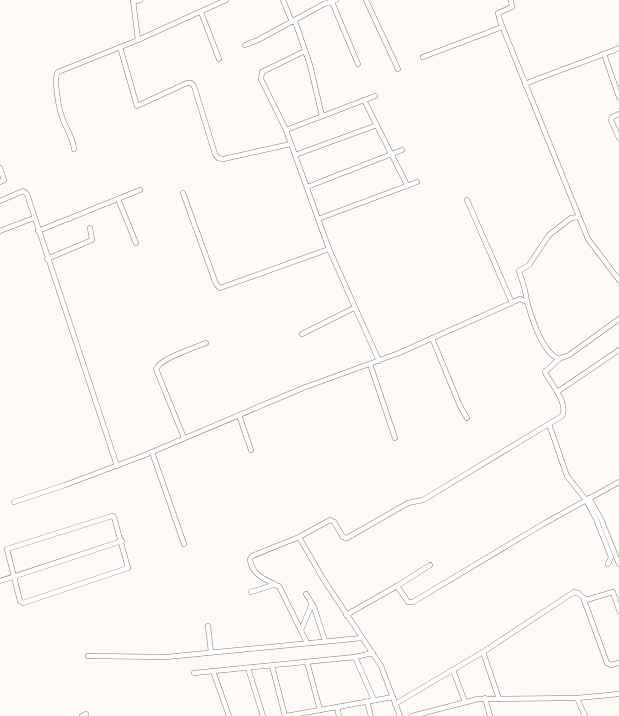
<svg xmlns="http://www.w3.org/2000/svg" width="619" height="716" font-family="Montserrat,sans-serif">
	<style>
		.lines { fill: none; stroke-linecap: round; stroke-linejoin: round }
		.minor-casing { stroke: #857c77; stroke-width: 5.5 }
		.minor { stroke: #fff; stroke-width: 4.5 }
	</style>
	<rect width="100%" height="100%" fill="#fefaf8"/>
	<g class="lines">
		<g class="minor-casing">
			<g id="minor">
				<path d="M 133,0 L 138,40"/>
				<path d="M 283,0 L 292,22"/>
				<path d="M 366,0 L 398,69"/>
				<path d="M 511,0 L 512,7 L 498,13 L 500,21 L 588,239 L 619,280"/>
				<path d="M 133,2 L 140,0"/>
				<path d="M 332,2 L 358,64"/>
				<path d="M 201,12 L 219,59"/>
				<path d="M 295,21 L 310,65 L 322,116"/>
				<path d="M 245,45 L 258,40 L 324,4 L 336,0"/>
				<path d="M 120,47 L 137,106 L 187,83 L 191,83 L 194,86 L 215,154 L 218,158 L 223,159 L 291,144"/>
				<path d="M 305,51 L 262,72 L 261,79 L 286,130 L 329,249 L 379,361"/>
				<path d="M 604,54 L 619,97"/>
				<path d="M 423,57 L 502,27"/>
				<path d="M 525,84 C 556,71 588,61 619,48"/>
				<path d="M 364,100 L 407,185"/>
				<path d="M 619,114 L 612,117 L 611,120 L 619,138"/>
				<path d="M 286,130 L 375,96"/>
				<path d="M 74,149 C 73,137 66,129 62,117 C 59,109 53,78 58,72 L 138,40 L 226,0"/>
				<path d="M 295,155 L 377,125"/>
				<path d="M 0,168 L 4,180 L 0,182"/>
				<path d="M 307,187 L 402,150"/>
				<path d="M 183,193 L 216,284 L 220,288 L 329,249"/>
				<path d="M 118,199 L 136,243"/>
				<path d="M 467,200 L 512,303"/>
				<path d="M 0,201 L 23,191 L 27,194 L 117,466"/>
				<path d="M 318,219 L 417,182"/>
				<path d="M 0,231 L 34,218"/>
				<path d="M 38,231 L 140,190"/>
				<path d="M 47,259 L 92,240 L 90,228"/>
				<path d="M 527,302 L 525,290 L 519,271 L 529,265 L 549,235 L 571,218 L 579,217"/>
				<path d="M 302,334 L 354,308"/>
				<path d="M 432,338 L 460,406 L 467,418"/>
				<path d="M 370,364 L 395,438"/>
				<path d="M 557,392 L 619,350"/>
				<path d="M 239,415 L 251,450"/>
				<path d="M 549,424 L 567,476 L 586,500 L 596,519 L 611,557 L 608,564"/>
				<path d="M 184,438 L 156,369 C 161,358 194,348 206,343"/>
				<path d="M 152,452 L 184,544"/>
				<path d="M 589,498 L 601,519 L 619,564"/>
				<path d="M 14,502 L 65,485 L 145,455 L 303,388 L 399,353 L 520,299 L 527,302 C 532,318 542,353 559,359 L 569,355 L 619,319"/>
				<path d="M 112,516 L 114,517 L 128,568 L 23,603 L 20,601 L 7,549 Z"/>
				<path d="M 299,537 L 322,577 L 381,666 L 400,716"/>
				<path d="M 0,581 L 122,541"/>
				<path d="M 275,584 C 263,579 251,573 250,559 L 252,556 L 299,537 L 330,520 L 334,522 L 343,537 L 347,538 L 408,503 L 423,500 L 562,416 C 569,403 550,383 545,372 L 559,359"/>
				<path d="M 397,586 L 430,565"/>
				<path d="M 251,592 L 273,585 L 279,586 L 307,643"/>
				<path d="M 306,594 L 314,607 L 325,641"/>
				<path d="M 584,600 L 607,663 L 611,665 L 619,663"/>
				<path d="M 346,615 L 397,586 L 408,602 L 413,602 L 545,523 L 619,482"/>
				<path d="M 208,626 L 211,652"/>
				<path d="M 301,630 L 312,604"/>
				<path d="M 483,652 L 499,699"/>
				<path d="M 88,656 L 166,657 L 362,638"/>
				<path d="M 355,657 L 373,653"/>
				<path d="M 307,662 L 320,710"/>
				<path d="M 272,666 L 285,716"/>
				<path d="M 248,668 L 263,716"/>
				<path d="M 453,670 L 465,702"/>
				<path d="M 213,671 L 229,716"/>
				<path d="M 194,673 L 355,657 L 374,700"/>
				<path d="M 485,698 L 490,716"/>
				<path d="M 577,698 L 585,716"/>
				<path d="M 367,702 L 371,716"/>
				<path d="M 395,704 L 483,652 L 574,592 L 578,593 L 586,600 L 613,592 L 619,610"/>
				<path d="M 337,707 L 393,697"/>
				<path d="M 82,716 L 86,714"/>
				<path d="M 286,716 L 337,707 L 339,716"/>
				<path d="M 412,716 L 478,699 L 577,698 L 619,694"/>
			</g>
		</g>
		<use href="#minor" class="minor"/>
	</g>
</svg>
